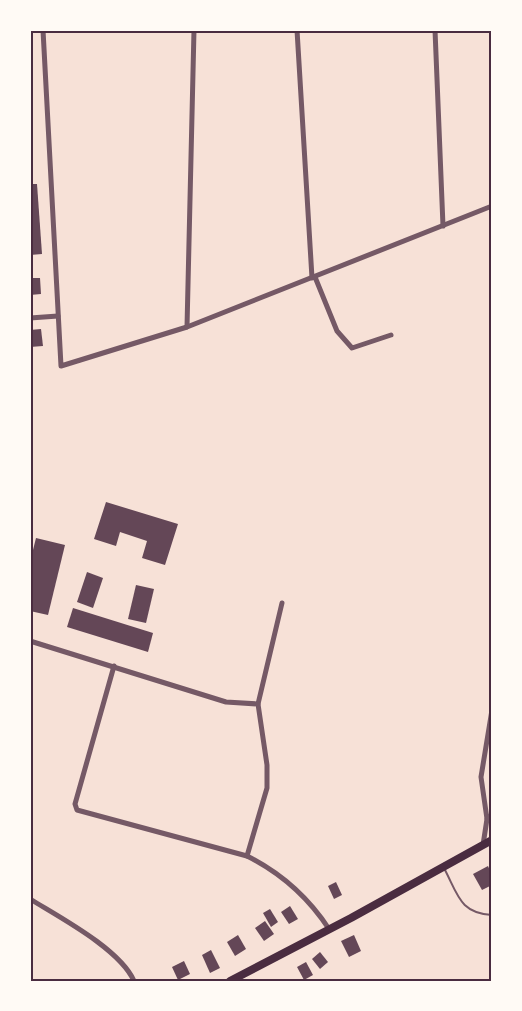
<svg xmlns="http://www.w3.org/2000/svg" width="522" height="1011" font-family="'Golos Text',sans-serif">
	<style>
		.building { fill: #644757 }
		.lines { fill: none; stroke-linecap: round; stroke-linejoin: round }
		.service { stroke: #755966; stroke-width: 2 }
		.minor { stroke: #755966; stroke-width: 5 }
		.secondary { stroke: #4a2c40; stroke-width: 8 }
		.neatline { fill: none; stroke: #4a2c40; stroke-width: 2 }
	</style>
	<rect width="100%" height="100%" fill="#f7e1d7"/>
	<g class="building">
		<path d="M 30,30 L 32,30 L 33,98 L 30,99 Z"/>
		<path d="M 30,184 L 37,184 L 42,254 L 30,255 Z"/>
		<path d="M 30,278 L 40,278 L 41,294 L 30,295 Z"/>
		<path d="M 41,329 L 43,346 L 30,347 L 30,330 Z"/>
		<path d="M 106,502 L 178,524 L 165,565 L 142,558 L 147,541 L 120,532 L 116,546 L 94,539 Z"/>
		<path d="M 36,538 L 65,545 L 48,615 L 30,611 L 30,562 Z"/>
		<path d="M 87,572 L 103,578 L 93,608 L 77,602 Z"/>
		<path d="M 136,585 L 154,589 L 146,623 L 128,619 Z"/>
		<path d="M 73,608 L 153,633 L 148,652 L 67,627 Z"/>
		<path d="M 488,866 L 492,875 L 492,885 L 482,890 L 473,874 Z"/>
		<path d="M 336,882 L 342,895 L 334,899 L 328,886 Z"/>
		<path d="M 290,906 L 298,919 L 289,924 L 281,912 Z"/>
		<path d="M 270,909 L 278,922 L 271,927 L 263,913 Z"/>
		<path d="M 265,921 L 274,934 L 264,941 L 255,928 Z"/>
		<path d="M 238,935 L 246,949 L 235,956 L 227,942 Z"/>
		<path d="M 354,935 L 361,951 L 349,957 L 341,941 Z"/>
		<path d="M 211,950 L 220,968 L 210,973 L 202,955 Z"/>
		<path d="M 320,952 L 328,962 L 320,969 L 312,959 Z"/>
		<path d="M 184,961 L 190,974 L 178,980 L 172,967 Z"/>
		<path d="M 306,962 L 313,975 L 304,980 L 297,967 Z"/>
	</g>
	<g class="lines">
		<path class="service" d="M 445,870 C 458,895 460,913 492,915"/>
		<g class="minor">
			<path d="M 43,30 L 61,366 L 187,327 L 492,206"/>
			<path d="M 297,30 L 312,278"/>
			<path d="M 435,30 L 443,226"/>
			<path d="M 315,277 L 337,331 L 352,348 L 391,335"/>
			<path d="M 30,318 L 58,316"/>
			<path d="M 187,327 L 194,30"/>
			<path d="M 30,641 L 226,702 L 258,704 L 282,603"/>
			<path d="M 114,666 L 75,804 L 77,810 L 247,856 C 281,873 308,897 329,929"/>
			<path d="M 487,819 L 481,777 L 492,710"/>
			<path d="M 483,845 L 487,819 L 492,814"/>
			<path d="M 247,856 L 267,788 L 267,765 L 258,704"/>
			<path d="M 30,899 C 59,917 120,949 134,981"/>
		</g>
		<path class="secondary" d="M 230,981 L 351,918 L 492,840"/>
	</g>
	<rect width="522" height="1011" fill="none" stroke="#fffaf5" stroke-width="63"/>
	<rect x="32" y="32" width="458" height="948" class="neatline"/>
</svg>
